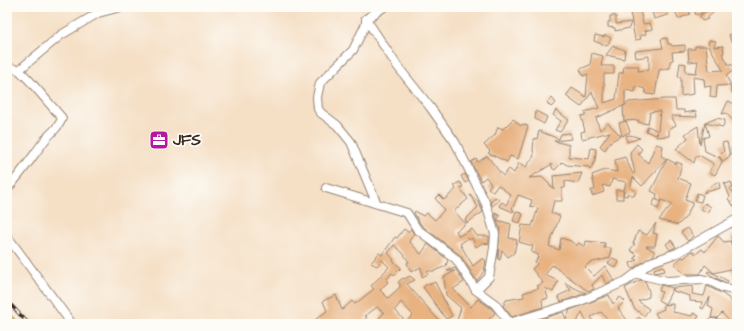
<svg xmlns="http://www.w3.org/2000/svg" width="744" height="331" font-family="'Architects Daughter',sans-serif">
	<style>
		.building { fill: #e8b281 }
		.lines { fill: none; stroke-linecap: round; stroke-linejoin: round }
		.minor-casing { stroke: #988472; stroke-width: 10 }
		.highway-casing { stroke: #988472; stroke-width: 13 }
		.minor { stroke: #fff; stroke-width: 8 }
		.highway { stroke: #edc569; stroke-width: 11 }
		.rail-casing { stroke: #3b2a1e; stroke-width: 3.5 }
		.rail { stroke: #fdfcf7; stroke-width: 2; stroke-dasharray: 6; stroke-linecap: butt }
		.labels { text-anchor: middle; stroke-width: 3.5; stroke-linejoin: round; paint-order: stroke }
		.poi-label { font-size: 15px; font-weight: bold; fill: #3b2a1e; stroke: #fdfcf7; text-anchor: start }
	</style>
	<rect width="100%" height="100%" fill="#fdfcf7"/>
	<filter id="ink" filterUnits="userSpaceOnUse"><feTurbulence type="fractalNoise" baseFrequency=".025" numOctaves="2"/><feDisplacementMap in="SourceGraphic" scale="8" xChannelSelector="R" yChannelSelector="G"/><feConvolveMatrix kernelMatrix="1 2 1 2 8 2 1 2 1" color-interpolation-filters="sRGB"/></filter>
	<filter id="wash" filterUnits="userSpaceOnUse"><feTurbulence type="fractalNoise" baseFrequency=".012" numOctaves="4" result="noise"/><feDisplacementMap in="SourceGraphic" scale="16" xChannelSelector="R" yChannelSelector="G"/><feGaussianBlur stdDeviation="0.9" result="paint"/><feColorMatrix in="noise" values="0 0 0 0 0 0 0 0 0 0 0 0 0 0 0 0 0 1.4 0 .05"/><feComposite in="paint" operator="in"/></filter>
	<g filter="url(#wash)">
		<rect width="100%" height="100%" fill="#f5dfc5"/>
		<g id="blocks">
			<g class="building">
				<path d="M 666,7 L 668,15 L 654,19 L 652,11 Z"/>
				<path d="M 688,7 L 690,14 L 678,19 L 675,10 Z"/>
				<path d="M 700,7 L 702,13 L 696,15 L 694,8 Z"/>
				<path d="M 711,7 L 720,7 L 707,18 L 708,19 L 702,21 L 700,16 Z"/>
				<path d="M 640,10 L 643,24 L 650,23 L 652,29 L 645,31 L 646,34 L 640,36 L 641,39 L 635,40 L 630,11 Z"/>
				<path d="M 610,16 L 616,16 L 616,24 L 631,22 L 629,28 L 615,31 L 615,28 L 608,27 L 608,22 L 610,22 Z"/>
				<path d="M 737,32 L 737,38 L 731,41 L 729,35 Z"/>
				<path d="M 595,35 L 604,37 L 605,35 L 611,38 L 607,46 L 594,41 Z"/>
				<path d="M 667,38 L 668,44 L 671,44 L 672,46 L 685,45 L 685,51 L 672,52 L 673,60 L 670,61 L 670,68 L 659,70 L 655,95 L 646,94 L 645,89 L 636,86 L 635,92 L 625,90 L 625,105 L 596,118 L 600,130 L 608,123 L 621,136 L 611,141 L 605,150 L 600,146 L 610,132 L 582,139 L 581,132 L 585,131 L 581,116 L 587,115 L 584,112 L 599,108 L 592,92 L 581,107 L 566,96 L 572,88 L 586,97 L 588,74 L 583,76 L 580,69 L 590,65 L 592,53 L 603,56 L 601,66 L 614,66 L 614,74 L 604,74 L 604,103 L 616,99 L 619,73 L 623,73 L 624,66 L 639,66 L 638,71 L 649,70 L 649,56 L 636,58 L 635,51 L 663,48 L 661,39 Z"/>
				<path d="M 709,40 L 716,41 L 714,47 L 723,46 L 724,53 L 722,53 L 729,66 L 731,64 L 735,69 L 726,76 L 731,85 L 717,86 L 716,98 L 710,97 L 711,86 L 705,87 L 704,79 L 693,77 L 694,94 L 681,96 L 681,77 L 678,77 L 680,63 L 686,64 L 685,72 L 696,73 L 698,61 L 689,62 L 688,49 L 695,49 L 695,46 L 706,46 L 709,71 L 723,70 L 708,44 Z"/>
				<path d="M 613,46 L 625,50 L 624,59 L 606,55 Z"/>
				<path d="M 737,84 L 737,101 L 730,88 Z"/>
				<path d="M 552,98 L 556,103 L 551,107 L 547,103 Z"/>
				<path d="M 665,99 L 675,99 L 676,110 L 684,110 L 684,113 L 696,111 L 697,117 L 671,116 L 676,125 L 669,129 L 669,136 L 656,137 L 658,132 L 655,135 L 646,131 L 648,126 L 658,131 L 660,111 L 650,112 L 648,124 L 638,122 L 639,120 L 624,121 L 623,107 L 629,102 Z"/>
				<path d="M 728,101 L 737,105 L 737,125 L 726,113 L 722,114 Z"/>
				<path d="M 556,110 L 569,120 L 560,132 L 555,130 L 561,121 L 553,115 Z"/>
				<path d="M 536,111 L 547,117 L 544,124 L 535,119 Z"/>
				<path d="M 717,118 L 725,120 L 723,127 L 705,123 L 709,136 L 703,138 L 705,151 L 720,158 L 722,162 L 715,175 L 709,172 L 714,164 L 699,155 L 696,156 L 694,163 L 676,149 L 688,138 L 685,134 L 698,126 L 700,145 L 705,123 Z"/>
				<path d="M 513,119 L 521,126 L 522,124 L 528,126 L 518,159 L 510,156 L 507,162 L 488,153 L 490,151 L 484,145 L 495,135 L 498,127 L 503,129 Z"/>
				<path d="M 626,121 L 630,132 L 622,136 L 619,123 Z"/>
				<path d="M 539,131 L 559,139 L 561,134 L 570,133 L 571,139 L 554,141 L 569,145 L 569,157 L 589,159 L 591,148 L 596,149 L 595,161 L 590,170 L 589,167 L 567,165 L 562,162 L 555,170 L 552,168 L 552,164 L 529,178 L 542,177 L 554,189 L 553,176 L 582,173 L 578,183 L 565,181 L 565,188 L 562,188 L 562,201 L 554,201 L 551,213 L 560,216 L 549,246 L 559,250 L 561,238 L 571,241 L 576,246 L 579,243 L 585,247 L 586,241 L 605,243 L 604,248 L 611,248 L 610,258 L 589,263 L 585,267 L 594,276 L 605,266 L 614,280 L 606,284 L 602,275 L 592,285 L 594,289 L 588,291 L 552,265 L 545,275 L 558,281 L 553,292 L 545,288 L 548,298 L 542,300 L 543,307 L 512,317 L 503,306 L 506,300 L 524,297 L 523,293 L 539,288 L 537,286 L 543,283 L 532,269 L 537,264 L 535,262 L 539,255 L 531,252 L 533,246 L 519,242 L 522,225 L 532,226 L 538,208 L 530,206 L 532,200 L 518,195 L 512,209 L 514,210 L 513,212 L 499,206 L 502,202 L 506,205 L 511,195 L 498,185 L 493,192 L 488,188 L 491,184 L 486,177 L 481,181 L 471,162 L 476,159 L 478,162 L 487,156 L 503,176 L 509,169 L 514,173 L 519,163 L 526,167 L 534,156 L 533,149 L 534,138 L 537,139 Z"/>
				<path d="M 630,135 L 640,138 L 627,142 L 626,136 Z"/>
				<path d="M 737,141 L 737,154 L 731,150 Z"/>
				<path d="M 727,142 L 730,156 L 723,161 L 719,156 L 724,151 L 722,143 Z"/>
				<path d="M 637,144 L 642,149 L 638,154 L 648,163 L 656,144 L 663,146 L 661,156 L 667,159 L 642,186 L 633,177 L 630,188 L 636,191 L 634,196 L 628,193 L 627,196 L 623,195 L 626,182 L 612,179 L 610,187 L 602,185 L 604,192 L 592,196 L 591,190 L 595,190 L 592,175 L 605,170 L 617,172 L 615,160 L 625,157 L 633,174 L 635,173 L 630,152 Z"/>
				<path d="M 667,159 L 676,164 L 676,162 L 682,164 L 678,178 L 691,183 L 685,200 L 693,203 L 685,218 L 678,225 L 659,220 L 672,204 L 661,200 L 658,209 L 652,206 L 655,199 L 659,201 L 656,198 L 657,194 L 651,191 Z"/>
				<path d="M 465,174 L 469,181 L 465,183 L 461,176 Z"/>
				<path d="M 460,182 L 463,187 L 460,188 L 468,199 L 454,211 L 466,224 L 456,231 L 459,236 L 472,229 L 477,236 L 489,236 L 489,244 L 482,243 L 476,247 L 472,238 L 469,240 L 468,238 L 460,244 L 473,266 L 483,258 L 486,261 L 484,271 L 477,281 L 460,255 L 421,225 L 414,213 L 415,211 L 423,216 L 427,213 L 435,220 L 444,210 L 435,198 L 439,195 L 444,200 L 456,189 L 454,185 Z"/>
				<path d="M 719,182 L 720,188 L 703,193 L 715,183 Z"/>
				<path d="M 724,182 L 726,184 L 731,182 L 733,188 L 730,189 L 737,197 L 737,210 L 728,199 L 730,197 Z"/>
				<rect x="616" y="190" width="7" height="9"/>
				<path d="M 697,193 L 703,195 L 701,202 L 695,201 Z"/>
				<path d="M 470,195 L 478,201 L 483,212 L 467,223 L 465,220 L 478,207 Z"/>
				<path d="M 495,197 L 500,200 L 492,206 L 491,202 Z"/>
				<path d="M 705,203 L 711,207 L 708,213 L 701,209 Z"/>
				<path d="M 516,211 L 523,214 L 520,223 L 513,221 Z"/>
				<path d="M 495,213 L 500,216 L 497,220 L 511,224 L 509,238 L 517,240 L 514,253 L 508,257 L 502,250 L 500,260 L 498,259 L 500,227 L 499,227 Z"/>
				<path d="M 656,223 L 653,233 L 657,234 L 655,246 L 646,246 L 655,252 L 653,256 L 632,269 L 630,263 L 637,260 L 634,258 L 637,255 L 630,250 L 635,244 L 633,244 L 638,231 L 647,235 Z"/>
				<path d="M 688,228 L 693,236 L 688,241 L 681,232 Z"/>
				<path d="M 404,229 L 408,232 L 411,229 L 414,234 L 409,241 L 421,254 L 428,244 L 448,260 L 446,266 L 434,271 L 427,271 L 428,274 L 422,277 L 421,267 L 411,272 L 407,263 L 409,262 L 403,253 L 394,245 L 388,253 L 394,260 L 393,261 L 401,268 L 394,275 L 392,273 L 386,280 L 388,282 L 380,290 L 388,298 L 400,287 L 400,284 L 398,282 L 403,278 L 404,279 L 410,276 L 415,280 L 407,284 L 442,324 L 411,324 L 408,320 L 413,315 L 401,302 L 395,310 L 404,320 L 400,324 L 377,324 L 381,321 L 378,319 L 384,313 L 377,307 L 365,316 L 367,317 L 361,324 L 329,324 L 326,320 L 319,324 L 316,319 L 327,311 L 323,301 L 336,295 L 342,310 L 352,301 L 355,304 L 374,289 L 371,286 L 389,267 L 382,260 L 377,266 L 371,263 L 379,253 L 382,255 L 395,237 L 397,238 Z"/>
				<path d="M 737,234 L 737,242 L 732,243 L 731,236 Z"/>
				<path d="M 718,236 L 724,242 L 730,241 L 737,261 L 737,281 L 730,269 L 714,273 L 705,265 L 700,274 L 685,274 L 674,264 L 682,257 L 684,258 L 692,251 L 696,254 L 702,249 L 705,252 Z"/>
				<path d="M 671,240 L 676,247 L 670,250 L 666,244 Z"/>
				<path d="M 613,258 L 619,262 L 616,268 L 608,263 Z"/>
				<path d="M 663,266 L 665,271 L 655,273 L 654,269 Z"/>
				<path d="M 455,268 L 464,282 L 453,289 L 471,307 L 478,299 L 491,308 L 495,313 L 488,320 L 491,324 L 485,324 L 483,321 L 467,324 L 457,320 L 461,308 L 446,295 L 444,277 L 455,271 L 447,271 Z"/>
				<path d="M 709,271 L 728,281 L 727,283 L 712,276 L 707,272 Z"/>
				<path d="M 640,280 L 645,281 L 649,291 L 649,297 L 638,301 L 649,309 L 644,316 L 634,308 L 625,288 Z"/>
				<path d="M 435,282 L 452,316 L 446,319 L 423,287 L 429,283 L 429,285 Z"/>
				<path d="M 565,283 L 581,291 L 586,293 L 561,302 L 558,296 L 571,290 Z"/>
				<path d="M 661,285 L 673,288 L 693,286 L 692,294 L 704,296 L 707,286 L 723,294 L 732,301 L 734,295 L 737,295 L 737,316 L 729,321 L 722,313 L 717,318 L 711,318 L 713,309 L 708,306 L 710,297 L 703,309 L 701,308 L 702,302 L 690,301 L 690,296 L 673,291 L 673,288 L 665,304 L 658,300 L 662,292 L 659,291 Z"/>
				<path d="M 609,295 L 613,304 L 620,297 L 625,301 L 618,308 L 630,324 L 612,324 L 601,312 L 591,317 L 594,324 L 588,324 L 582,312 L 576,324 L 557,324 L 554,320 L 543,324 L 525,324 L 563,312 L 566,319 L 570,310 Z"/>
				<path d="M 673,304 L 673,312 L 692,316 L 693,313 L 699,316 L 694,324 L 648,324 L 659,320 L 655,313 L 664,309 L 663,305 Z"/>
				<path d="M 639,317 L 643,322 L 640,324 L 631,324 Z"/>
			</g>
		</g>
	</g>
	<g filter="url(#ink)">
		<use href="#blocks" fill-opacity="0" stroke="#988472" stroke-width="1"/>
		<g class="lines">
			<g class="minor-casing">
				<g id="minor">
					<path d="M 366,19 L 398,67 L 430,107 L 455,142 L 486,204 L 495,234 L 494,248 L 489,277 L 476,290"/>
					<path d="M 7,67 L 19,70 L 29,80 L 62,118 C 60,127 50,133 45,140 C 32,157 21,174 7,189"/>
					<path d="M 19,70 L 61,35 L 98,13 L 121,7"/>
					<path d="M 326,188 L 407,213 L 417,229 L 456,259 L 476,290 L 495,304 L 509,322"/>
					<path d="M 376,202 L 351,142 L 337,125 L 321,113 L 318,109 L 317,97 L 320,83 L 353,50 L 366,24 L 366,19 L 384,7"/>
					<path d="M 7,236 L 72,324"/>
					<path d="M 638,274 L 667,281 L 702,279 L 712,282 L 723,288 L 737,290"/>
					<path d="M 712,323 L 722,324"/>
					<path d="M 506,324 L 578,302 L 626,281 L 651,262 L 677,253 L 737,219"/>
					<path d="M 733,324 L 737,321"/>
				</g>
			</g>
			<g class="highway-casing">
				<path id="highway" d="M 7,320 L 11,324"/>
			</g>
			<use href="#minor" class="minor"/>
			<use href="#highway" class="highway"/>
			<g class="rail-casing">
				<path id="rail" d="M 7,301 L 29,324"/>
			</g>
			<use href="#rail" class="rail"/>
		</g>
	</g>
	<defs>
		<g id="office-square" transform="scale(1)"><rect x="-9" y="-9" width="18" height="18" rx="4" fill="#b5179e" stroke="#fdfcf7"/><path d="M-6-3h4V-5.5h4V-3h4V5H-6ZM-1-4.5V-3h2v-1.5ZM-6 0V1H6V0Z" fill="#fff"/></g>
	</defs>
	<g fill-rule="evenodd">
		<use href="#office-square" x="159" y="140"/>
	</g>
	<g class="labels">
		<g class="poi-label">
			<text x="173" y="145">JFS</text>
		</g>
	</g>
	<rect width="744" height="331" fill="none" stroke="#fdfcf7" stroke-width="24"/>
</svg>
